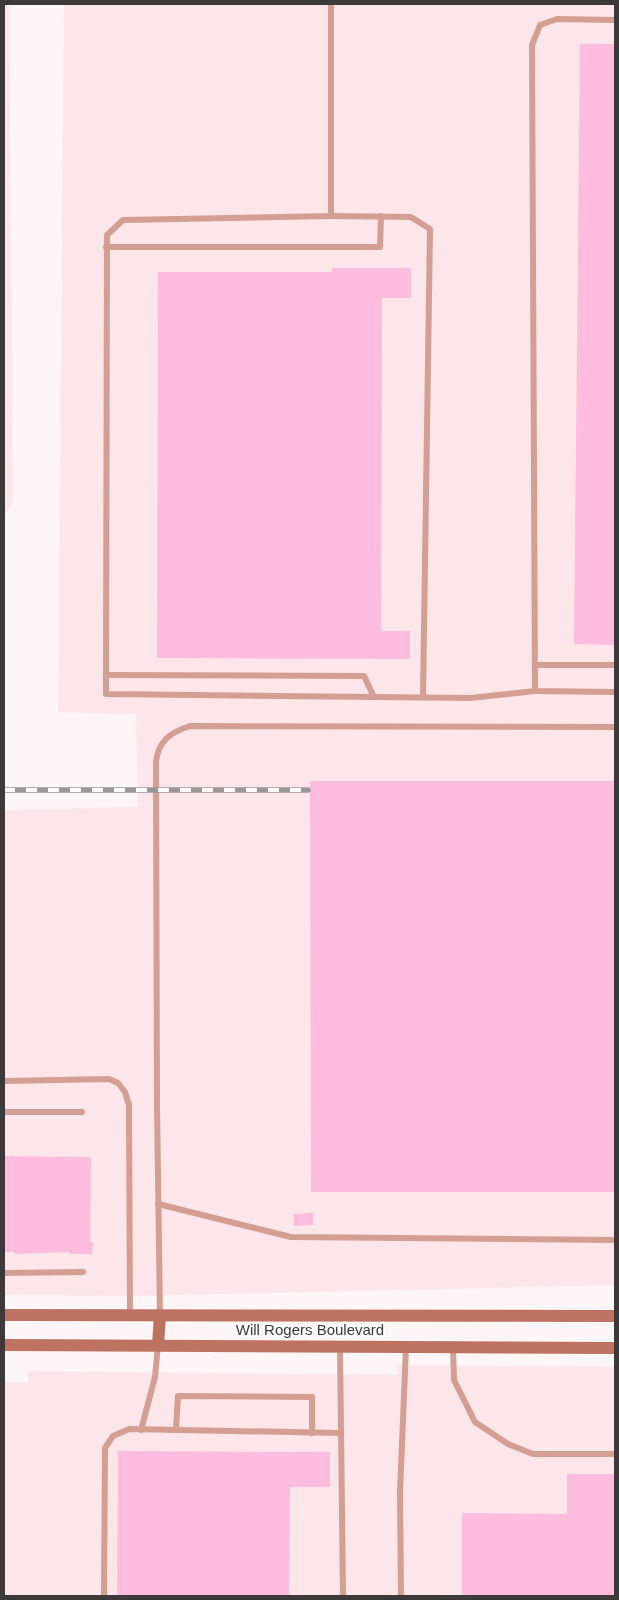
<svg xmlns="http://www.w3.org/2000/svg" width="619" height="1600" font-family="Helvetica,sans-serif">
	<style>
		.built { fill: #fce6e9 }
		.building { fill: #febddf }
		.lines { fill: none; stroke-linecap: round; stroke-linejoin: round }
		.service { stroke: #d49f92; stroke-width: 6 }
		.secondary { stroke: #be7261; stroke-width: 12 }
		.rail-casing { stroke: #9d9697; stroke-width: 5.5 }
		.rail { stroke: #fff; stroke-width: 4; stroke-dasharray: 11; stroke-linecap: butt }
		.labels { text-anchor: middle; stroke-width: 4.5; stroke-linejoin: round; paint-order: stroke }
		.street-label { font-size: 15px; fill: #3d3839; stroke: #fff }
	</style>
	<rect width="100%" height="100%" fill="#fdf5f6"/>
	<g class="built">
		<path d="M 4,4 L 9,4 L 13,501 L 4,515 Z"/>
		<path d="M 64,4 L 615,4 L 615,1285 L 135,1296 L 4,1295 L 4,810 L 138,807 L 136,714 L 58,712 Z"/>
		<path d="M 397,1365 L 615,1367 L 615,1596 L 4,1596 L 4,1382 L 28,1383 L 28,1371 L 397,1375 Z"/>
	</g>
	<g class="building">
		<path d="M 580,44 L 615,44 L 615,645 L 574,644 Z"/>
		<path d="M 332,268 L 411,268 L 411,298 L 382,298 L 381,631 L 410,631 L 410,659 L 157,658 L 158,272 L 332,272 Z"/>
		<path d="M 310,781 L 615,781 L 615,1192 L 311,1192 Z"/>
		<path d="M 4,1156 L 91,1157 L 90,1242 L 93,1242 L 92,1254 L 70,1254 L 70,1252 L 14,1254 L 14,1252 L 4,1252 Z"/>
		<path d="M 313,1213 L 313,1225 L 294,1226 L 294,1214 Z"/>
		<path d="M 118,1451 L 330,1452 L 330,1487 L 290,1487 L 289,1596 L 117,1596 Z"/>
		<path d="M 567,1474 L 615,1474 L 615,1596 L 462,1596 L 462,1513 L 567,1514 Z"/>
	</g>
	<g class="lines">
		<g class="service">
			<path d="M 331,4 L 331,216 L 123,220 L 107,235 L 106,694 L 470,698 L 535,691"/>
			<path d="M 615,20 L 557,19 L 540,25 L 532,45 L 535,691 L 615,692"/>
			<path d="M 331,216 L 411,217 L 430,229 L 423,697"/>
			<path d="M 106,247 L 380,247 L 381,216"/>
			<path d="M 535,665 L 615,665"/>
			<path d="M 106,675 L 364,676 L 374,697"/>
			<path d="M 4,1081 L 109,1079 L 118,1083 L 125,1092 L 129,1105 L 130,1315"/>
			<path d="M 4,1112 L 82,1112"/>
			<path d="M 158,1204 L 291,1237 L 615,1240"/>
			<path d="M 4,1273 L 83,1272"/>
			<path d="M 160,1315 L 157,1107 L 156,762 C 158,741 171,732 190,726 L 615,727"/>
			<path d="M 340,1346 L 343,1596"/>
			<path d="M 453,1347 L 454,1380 L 475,1422 L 508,1444 L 533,1454 L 615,1454"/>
			<path d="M 141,1430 L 155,1377 L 158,1345"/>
			<path d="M 176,1430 L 178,1396 L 312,1397 L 312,1433"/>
			<path d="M 104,1596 L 105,1448 L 113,1436 L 129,1429 L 340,1433"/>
			<path d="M 401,1596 L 400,1492 L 406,1347"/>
		</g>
		<g class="secondary">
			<path d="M 4,1315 L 615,1316"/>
			<path d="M 4,1345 L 615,1348"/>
			<path d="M 158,1345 L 160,1315"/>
		</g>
		<g class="rail-casing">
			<path id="rail" d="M 4,790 L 308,790"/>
		</g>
		<use href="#rail" class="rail"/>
	</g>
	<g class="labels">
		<g class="street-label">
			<text x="310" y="1335">Will Rogers Boulevard</text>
		</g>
	</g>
	<rect width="619" height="1600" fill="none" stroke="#3d3839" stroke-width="10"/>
</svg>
